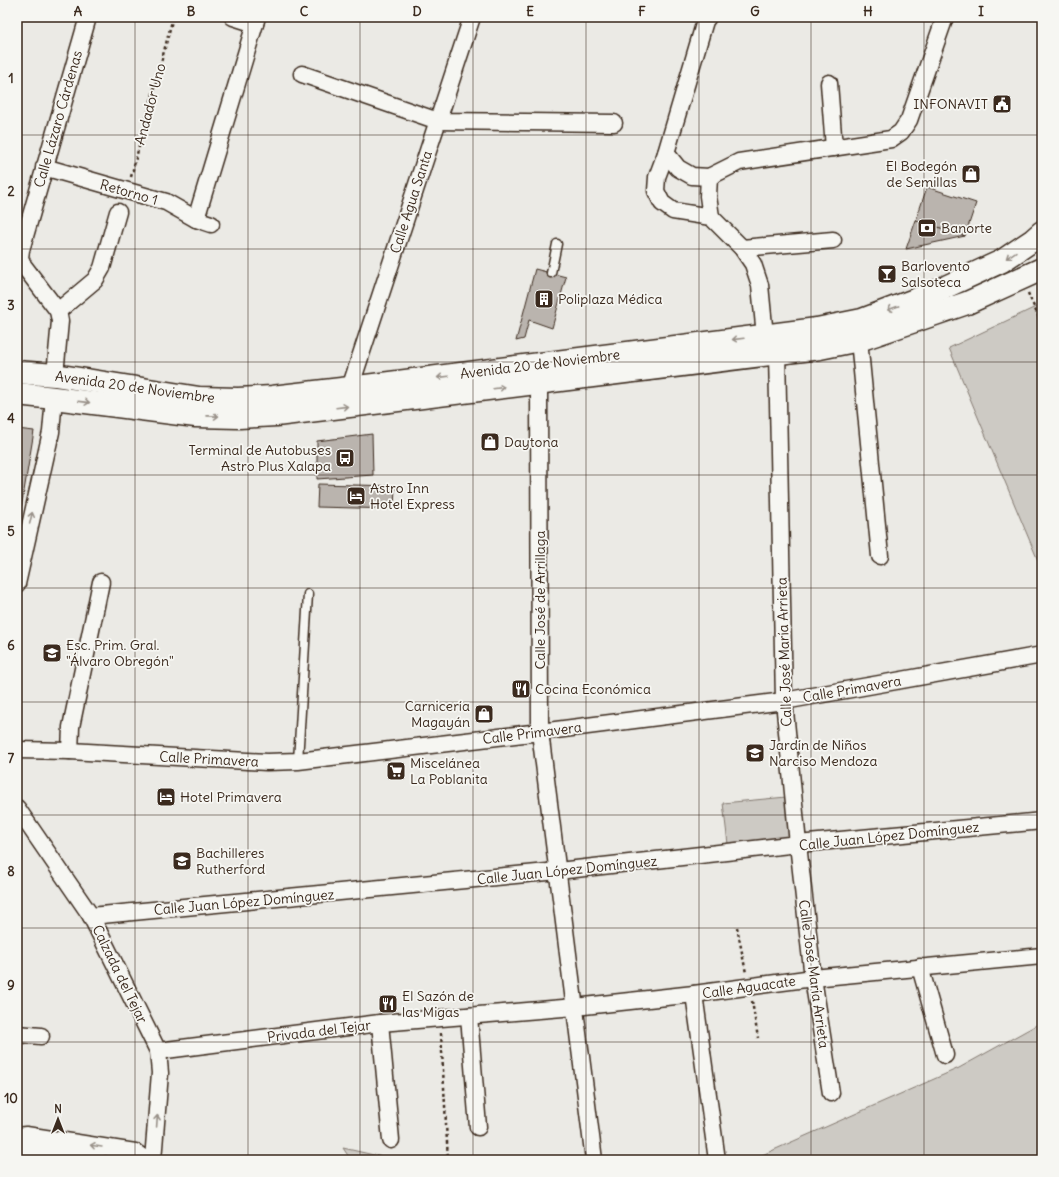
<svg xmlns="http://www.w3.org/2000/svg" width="1059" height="1177" font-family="Delius,sans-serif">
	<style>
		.green { fill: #cdcac4; stroke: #847a71 }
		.building { fill: #bab4ae; stroke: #3b2a1e }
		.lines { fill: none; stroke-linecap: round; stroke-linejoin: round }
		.service-casing { stroke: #3b2a1e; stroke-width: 11 }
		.minor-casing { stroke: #3b2a1e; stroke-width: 19 }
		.secondary-casing { stroke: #3b2a1e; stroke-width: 25 }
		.path { stroke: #3b2a1e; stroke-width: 2.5; stroke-dasharray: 3 3; stroke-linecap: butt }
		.service { stroke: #f6f6f2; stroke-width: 8 }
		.minor { stroke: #f6f6f2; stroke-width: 16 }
		.secondary { stroke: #f6f6f2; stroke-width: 22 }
		.oneway { stroke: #989088 }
		.grid { fill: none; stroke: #3b2a1e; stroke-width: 1; stroke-opacity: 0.55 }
		.labels { text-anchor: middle; stroke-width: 3.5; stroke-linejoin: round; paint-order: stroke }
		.street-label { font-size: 14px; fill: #3b2a1e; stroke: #f6f6f2 }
		.poi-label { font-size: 14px; fill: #3b2a1e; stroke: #f6f6f2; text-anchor: start }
		.neatline { fill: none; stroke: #3b2a1e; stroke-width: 1.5 }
		.grid-label { font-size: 13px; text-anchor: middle; font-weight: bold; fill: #3b2a1e }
	</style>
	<rect width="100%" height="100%" fill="#ebeae5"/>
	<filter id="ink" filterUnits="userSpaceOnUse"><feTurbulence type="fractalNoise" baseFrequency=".025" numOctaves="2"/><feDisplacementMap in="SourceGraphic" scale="8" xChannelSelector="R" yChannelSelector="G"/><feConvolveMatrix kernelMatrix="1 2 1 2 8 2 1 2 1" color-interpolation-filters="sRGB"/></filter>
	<g filter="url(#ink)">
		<g class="green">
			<path d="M 1042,304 L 1042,570 L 949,348 Z"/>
			<path d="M 797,796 L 800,836 L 728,844 L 723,803 Z"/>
			<path d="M 1042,1022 L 1042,1160 L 751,1160 L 959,1068 Z"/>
			<path d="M 343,1148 L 396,1160 L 351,1160 Z"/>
		</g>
		<g class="building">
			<path d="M 927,187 L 976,203 L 965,236 L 916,220 Z"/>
			<path d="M 916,220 L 965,236 L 906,249 Z"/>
			<path d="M 535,269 L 566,277 L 552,328 L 529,320 L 524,339 L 516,341 Z"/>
			<path d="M 17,429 L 34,431 L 17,533 Z"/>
			<path d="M 372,434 L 373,475 L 317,479 L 317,441 Z"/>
			<path d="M 318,484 L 395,486 L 394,509 L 317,507 Z"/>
		</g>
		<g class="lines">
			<g class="service-casing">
				<g id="service">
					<path d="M 551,273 L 557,244"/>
					<path d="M 298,761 L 308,594"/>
				</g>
			</g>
			<g class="minor-casing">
				<g id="minor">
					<path d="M 233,17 L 255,24"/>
					<path d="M 708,17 L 705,21 L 666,153 L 657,177 L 656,191 L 662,203 L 673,211 L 711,217 L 742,248 L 753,264 L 760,285 L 765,336"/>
					<path d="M 302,74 L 438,121 L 614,123"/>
					<path d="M 829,83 L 834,148"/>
					<path d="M 666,153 L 678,168 L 692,176 L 709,177 L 739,162 L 891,139 L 901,132 L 909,120 L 945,17"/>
					<path d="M 44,167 L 166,202 L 196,219 L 211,224"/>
					<path d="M 709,177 L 708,196 L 711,217"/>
					<path d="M 196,219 L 257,17"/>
					<path d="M 742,248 L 833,240"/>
					<path d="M 58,311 L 95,280 L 102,268 L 118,212"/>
					<path d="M 859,340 L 880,556"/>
					<path d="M 777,352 L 784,701 L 798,844 L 813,978 L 831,1093"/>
					<path d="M 55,375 L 60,321 L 58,311 L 23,265 L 20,258 L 21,250 L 88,17"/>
					<path d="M 539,383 L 540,732 L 594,1160"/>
					<path d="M 350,388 L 472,17"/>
					<path d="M 17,584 L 51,432 L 54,398"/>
					<path d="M 17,750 L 70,751 L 267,762 L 298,761 L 540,732 L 784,701 L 1042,655"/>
					<path d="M 70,751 L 71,727 L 101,582"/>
					<path d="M 17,808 L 91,916 L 158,1051 L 160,1073 L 153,1160"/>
					<path d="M 91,916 L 558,871 L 798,844 L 1042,821"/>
					<path d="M 920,967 L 945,1055"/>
					<path d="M 694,994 L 717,1160"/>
					<path d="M 469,1016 L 478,1127"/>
					<path d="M 380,1023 L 391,1140"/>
					<path d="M 17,1034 L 41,1036"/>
					<path d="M 158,1051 L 380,1023 L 575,1007 L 694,994 L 813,978 L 1042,956"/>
					<path d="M 17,1136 L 26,1135 L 135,1152 L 146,1160"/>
					<path d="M 17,1145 L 24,1149 L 98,1160"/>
				</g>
			</g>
			<g class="secondary-casing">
				<g id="secondary">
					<path d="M 17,372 L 55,375 L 199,398 L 238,399 L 272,397 L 350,388 L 817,329 L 862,320 L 928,295 L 1002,261 L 1033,240 L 1042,232"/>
					<path d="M 17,394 L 54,398 L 196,416 L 239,417 L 276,415 L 820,348 L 859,340 L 967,303 L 1042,269"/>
				</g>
			</g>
			<g class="path">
				<path d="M 131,177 L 173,17"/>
				<path d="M 1028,293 L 1042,325"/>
				<path d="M 737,927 L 746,973"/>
				<path d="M 752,1001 L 758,1038"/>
				<path d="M 441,1033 L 448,1160"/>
			</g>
			<use href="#service" class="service"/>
			<use href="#minor" class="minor"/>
			<use href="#secondary" class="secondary"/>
		</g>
		<defs><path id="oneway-shaft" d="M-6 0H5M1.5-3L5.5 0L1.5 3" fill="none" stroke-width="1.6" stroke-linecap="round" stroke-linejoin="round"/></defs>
		<g class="oneway">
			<use href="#oneway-shaft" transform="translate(1011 255) rotate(145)"/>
			<use href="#oneway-shaft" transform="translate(893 308) rotate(160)"/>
			<use href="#oneway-shaft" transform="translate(738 339) rotate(173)"/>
			<use href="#oneway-shaft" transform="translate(443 377) rotate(173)"/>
			<use href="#oneway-shaft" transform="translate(499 388) rotate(-7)"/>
			<use href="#oneway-shaft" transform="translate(84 402) rotate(7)"/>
			<use href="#oneway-shaft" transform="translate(342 407) rotate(-7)"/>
			<use href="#oneway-shaft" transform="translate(213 416) rotate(1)"/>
			<use href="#oneway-shaft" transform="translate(31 518) rotate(-77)"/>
			<use href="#oneway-shaft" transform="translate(157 1121) rotate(-86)"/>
			<use href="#oneway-shaft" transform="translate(96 1146) rotate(-171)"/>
		</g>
	</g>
	<path class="grid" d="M 135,17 L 135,1160M 248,17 L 248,1160M 360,17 L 360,1160M 473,17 L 473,1160M 586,17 L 586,1160M 699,17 L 699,1160M 811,17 L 811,1160M 924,17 L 924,1160M 17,135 L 1042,135M 17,249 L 1042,249M 17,362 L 1042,362M 17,475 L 1042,475M 17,588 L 1042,588M 17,702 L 1042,702M 17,815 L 1042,815M 17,928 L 1042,928M 17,1042 L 1042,1042"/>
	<defs>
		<g id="civic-square" transform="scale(1)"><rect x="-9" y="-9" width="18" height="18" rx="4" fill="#3b2a1e" stroke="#f6f6f2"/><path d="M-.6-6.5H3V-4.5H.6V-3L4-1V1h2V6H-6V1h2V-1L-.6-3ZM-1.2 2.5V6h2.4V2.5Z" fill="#fff"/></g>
		<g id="shop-square" transform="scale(1)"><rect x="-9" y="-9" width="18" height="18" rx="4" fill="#3b2a1e" stroke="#f6f6f2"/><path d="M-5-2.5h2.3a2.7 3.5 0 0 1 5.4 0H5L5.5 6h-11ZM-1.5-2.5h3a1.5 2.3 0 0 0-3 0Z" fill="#fff"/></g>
		<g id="bank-square" transform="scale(1)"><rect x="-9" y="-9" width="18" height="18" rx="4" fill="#3b2a1e" stroke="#f6f6f2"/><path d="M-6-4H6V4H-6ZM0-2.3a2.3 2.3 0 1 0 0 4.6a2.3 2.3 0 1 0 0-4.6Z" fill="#fff"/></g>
		<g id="bar-square" transform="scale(1)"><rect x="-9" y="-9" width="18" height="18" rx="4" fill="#3b2a1e" stroke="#f6f6f2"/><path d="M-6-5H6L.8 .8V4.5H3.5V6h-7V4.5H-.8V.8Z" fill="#fff"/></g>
		<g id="building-square" transform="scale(1)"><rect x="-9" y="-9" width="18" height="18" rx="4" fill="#3b2a1e" stroke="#f6f6f2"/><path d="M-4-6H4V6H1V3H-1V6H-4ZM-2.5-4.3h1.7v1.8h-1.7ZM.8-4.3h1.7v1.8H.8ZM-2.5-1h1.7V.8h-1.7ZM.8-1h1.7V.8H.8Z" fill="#fff"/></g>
		<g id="bus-square" transform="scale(1)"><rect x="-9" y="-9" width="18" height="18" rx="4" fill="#3b2a1e" stroke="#f6f6f2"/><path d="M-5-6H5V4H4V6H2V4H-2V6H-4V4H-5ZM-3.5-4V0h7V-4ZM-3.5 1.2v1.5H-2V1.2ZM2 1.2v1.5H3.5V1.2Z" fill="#fff"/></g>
		<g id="hotel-square" transform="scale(1)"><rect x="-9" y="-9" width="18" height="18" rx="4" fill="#3b2a1e" stroke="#f6f6f2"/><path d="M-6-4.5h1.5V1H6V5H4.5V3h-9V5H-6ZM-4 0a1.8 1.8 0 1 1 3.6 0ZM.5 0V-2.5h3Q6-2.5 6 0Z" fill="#fff"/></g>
		<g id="school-square" transform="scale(1)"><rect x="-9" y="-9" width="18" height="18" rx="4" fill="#3b2a1e" stroke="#f6f6f2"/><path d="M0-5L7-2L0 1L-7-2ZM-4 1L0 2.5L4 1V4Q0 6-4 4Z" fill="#fff"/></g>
		<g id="restaurant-square" transform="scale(1)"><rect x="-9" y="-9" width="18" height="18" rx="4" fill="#3b2a1e" stroke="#f6f6f2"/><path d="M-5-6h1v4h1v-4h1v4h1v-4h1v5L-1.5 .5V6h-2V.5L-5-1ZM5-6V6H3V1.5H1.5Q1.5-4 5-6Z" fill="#fff"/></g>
		<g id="supermarket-square" transform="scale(1)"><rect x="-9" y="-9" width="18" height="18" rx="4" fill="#3b2a1e" stroke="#f6f6f2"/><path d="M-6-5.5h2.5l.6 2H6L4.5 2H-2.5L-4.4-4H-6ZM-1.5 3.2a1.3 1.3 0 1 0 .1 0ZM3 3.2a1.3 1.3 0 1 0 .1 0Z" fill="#fff"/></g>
	</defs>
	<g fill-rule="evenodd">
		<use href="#civic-square" x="1002" y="104"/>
		<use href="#shop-square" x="971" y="174"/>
		<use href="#bank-square" x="927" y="228"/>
		<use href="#bar-square" x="887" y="274"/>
		<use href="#building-square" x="544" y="299"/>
		<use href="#shop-square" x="490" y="442"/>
		<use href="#bus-square" x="345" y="458"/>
		<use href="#hotel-square" x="356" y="496"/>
		<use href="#school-square" x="52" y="653"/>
		<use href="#restaurant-square" x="521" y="689"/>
		<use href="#shop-square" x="484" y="714"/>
		<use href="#school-square" x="755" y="753"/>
		<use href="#supermarket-square" x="396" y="771"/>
		<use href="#hotel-square" x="166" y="797"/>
		<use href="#school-square" x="182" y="861"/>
		<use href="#restaurant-square" x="388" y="1004"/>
	</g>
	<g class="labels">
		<g class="street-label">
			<text transform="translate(150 104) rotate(-75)" y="5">Andador Uno</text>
			<text transform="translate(58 119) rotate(-74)" y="5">Calle Lázaro Cárdenas</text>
			<text transform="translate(129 192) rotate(16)" y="5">Retorno 1</text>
			<text transform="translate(411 202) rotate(-72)" y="5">Calle Agua Santa</text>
			<text transform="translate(540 364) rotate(-7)" y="5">Avenida 20 de Noviembre</text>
			<text transform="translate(135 387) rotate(8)" y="5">Avenida 20 de Noviembre</text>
			<text transform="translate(540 600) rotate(-90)" y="5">Calle José de Arrillaga</text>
			<text transform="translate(784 652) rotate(-92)" y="5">Calle José María Arrieta</text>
			<text transform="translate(852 689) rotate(-10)" y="5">Calle Primavera</text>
			<text transform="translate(532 733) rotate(-7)" y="5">Calle Primavera</text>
			<text transform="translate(209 759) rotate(3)" y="5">Calle Primavera</text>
			<text transform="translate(889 836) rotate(-6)" y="5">Calle Juan López Domínguez</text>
			<text transform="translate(567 870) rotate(-6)" y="5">Calle Juan López Domínguez</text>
			<text transform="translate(244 902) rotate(-5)" y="5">Calle Juan López Domínguez</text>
			<text transform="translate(120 974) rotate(64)" y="5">Calzada del Tejar</text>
			<text transform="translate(814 974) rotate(82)" y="5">Calle José María Arrieta</text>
			<text transform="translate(749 987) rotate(-8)" y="5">Calle Aguacate</text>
			<text transform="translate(319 1031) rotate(-7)" y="5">Privada del Tejar</text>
		</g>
		<g class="poi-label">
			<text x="988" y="109" text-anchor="end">INFONAVIT</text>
			<text x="957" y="171" text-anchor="end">El Bodegón<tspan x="957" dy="16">de Semillas</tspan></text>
			<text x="941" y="233">Banorte</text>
			<text x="901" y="271">Barlovento<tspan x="901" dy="16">Salsoteca</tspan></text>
			<text x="558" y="304">Poliplaza Médica</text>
			<text x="504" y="447">Daytona</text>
			<text x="331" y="455" text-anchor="end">Terminal de Autobuses<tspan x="331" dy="16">Astro Plus Xalapa</tspan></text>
			<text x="370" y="493">Astro Inn<tspan x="370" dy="16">Hotel Express</tspan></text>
			<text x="66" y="650">Esc. Prim. Gral.<tspan x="66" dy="16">"Álvaro Obregón"</tspan></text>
			<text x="535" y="694">Cocina Económica</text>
			<text x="470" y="711" text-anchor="end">Carnicería<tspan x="470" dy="16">Magayán</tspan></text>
			<text x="769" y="750">Jardín de Niños<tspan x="769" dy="16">Narciso Mendoza</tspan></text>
			<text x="410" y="768">Miscelánea<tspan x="410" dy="16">La Poblanita</tspan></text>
			<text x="180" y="802">Hotel Primavera</text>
			<text x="196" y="858">Bachilleres<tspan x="196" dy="16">Rutherford</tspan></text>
			<text x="402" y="1001">El Sazón de<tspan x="402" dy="16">las Migas</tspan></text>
		</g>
	</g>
	<rect width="1059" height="1177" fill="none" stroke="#f6f6f2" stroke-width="44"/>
	<g transform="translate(58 1119)" stroke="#f6f6f2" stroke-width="3" paint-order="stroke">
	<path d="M0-3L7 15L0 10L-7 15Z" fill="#3b2a1e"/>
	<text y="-6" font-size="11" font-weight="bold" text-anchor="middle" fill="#3b2a1e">N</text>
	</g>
	<rect x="22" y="22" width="1015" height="1133" class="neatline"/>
	<g class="grid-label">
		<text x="78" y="16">A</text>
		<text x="191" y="16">B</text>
		<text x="304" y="16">C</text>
		<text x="417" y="16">D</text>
		<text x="530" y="16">E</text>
		<text x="642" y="16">F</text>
		<text x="755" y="16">G</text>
		<text x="868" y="16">H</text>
		<text x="981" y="16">I</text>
		<text x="11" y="83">1</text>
		<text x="11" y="196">2</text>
		<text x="11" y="310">3</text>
		<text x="11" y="423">4</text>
		<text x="11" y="536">5</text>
		<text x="11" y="650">6</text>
		<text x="11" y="763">7</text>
		<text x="11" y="876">8</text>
		<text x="11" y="990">9</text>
		<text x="11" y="1103">10</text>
	</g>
</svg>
